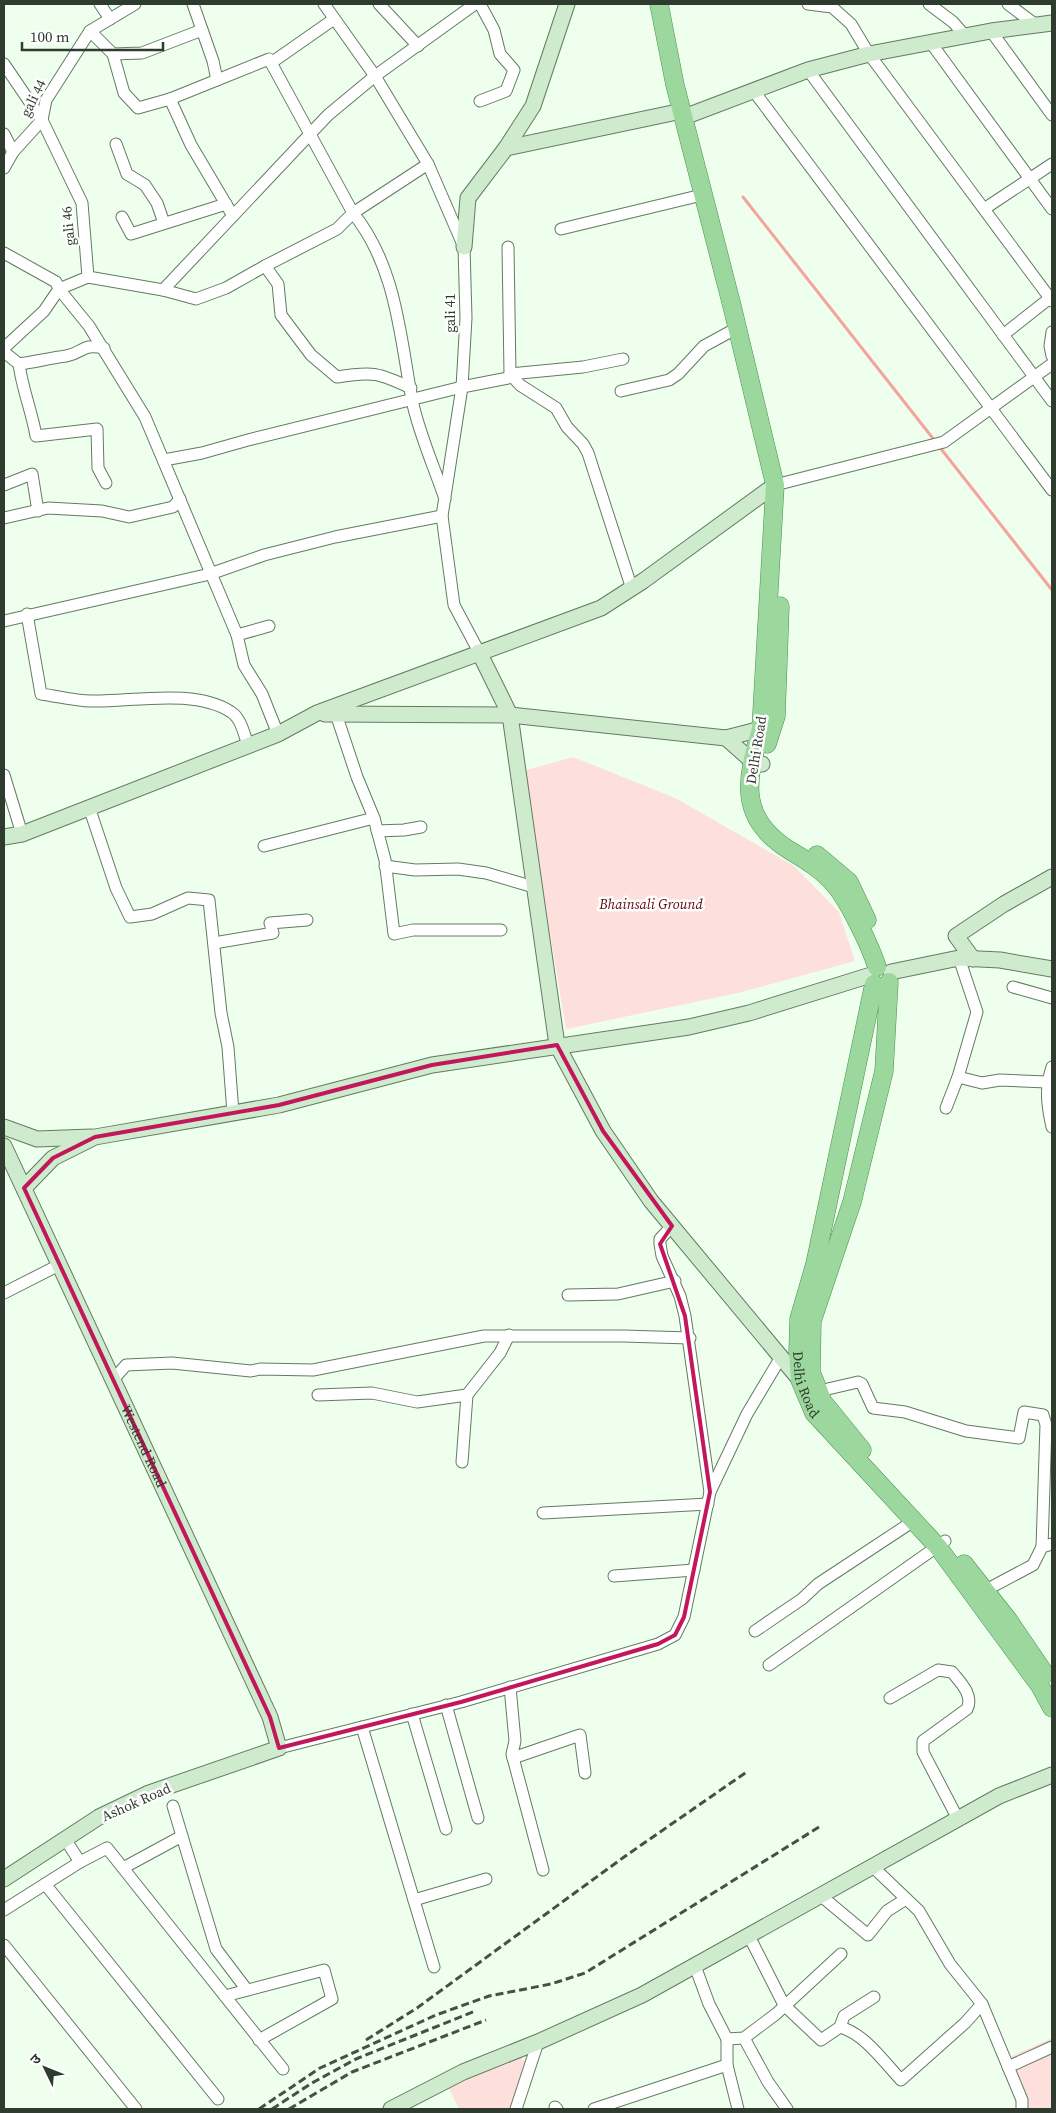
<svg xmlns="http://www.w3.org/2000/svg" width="1056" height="2113" font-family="'Source Serif 4','Noto Sans Devanagari',serif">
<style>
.green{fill:#fddfdc}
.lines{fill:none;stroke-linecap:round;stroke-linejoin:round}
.stream{stroke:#f5a39e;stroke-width:3}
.street-casing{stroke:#637b61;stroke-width:13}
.secondary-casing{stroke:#637b61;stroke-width:17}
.primary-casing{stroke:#4b904c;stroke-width:19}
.street{stroke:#fff;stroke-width:11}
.secondary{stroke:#ceebce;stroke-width:15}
.primary{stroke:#9cd79d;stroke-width:18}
.rail{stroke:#455144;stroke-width:3;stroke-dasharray:8 4;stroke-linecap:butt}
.marked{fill:none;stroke:#c2185b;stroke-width:4;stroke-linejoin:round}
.labels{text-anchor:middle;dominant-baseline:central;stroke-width:5;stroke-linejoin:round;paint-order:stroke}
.street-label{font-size:14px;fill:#303b2f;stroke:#fff}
.park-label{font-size:14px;font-style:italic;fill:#610510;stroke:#fff}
</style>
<rect width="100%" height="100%" fill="#eeffed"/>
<!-- green -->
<g class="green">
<path d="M573 757 675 798 794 866 839 912 855 961 738 993 566 1029 523 771Z"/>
<path d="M1052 2038V2109H1029L1012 2056Z"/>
<path d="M520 2057 526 2062 511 2109H459L448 2087Z"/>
</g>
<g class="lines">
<!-- stream -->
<g class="stream">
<path d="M743 197 935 441"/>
<path d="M938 445 1052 590"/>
</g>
<!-- street casing -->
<g class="street-casing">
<g id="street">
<path d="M100 4 110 19"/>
<path d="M324 4 375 76 428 164 464 247 466 318 462 387 442 516 454 605 479 652"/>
<path d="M379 4 418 46"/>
<path d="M480 4 494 30 500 54 514 70 506 91 480 101"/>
<path d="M808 4 832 7 851 24 869 54 1052 301"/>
<path d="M929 4 953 22 966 37"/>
<path d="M1008 4 1036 25"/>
<path d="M90 31 113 54 124 93 138 108 170 99 217 80 213 61 193 4"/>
<path d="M991 31 1052 115"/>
<path d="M931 43 1052 209"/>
<path d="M113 54 142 53 202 30"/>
<path d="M271 63 334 19"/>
<path d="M4 64 42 120 82 203 88 277 59 289 56 282 4 253"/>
<path d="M808 70 1052 401"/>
<path d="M217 80 269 59 353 213C396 266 400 335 412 400 419 434 434 466 445 499"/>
<path d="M753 90 1052 490"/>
<path d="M170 99 191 145 233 216"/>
<path d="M4 134 13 152"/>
<path d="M116 144 127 174 145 185 157 203 164 223"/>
<path d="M4 168 13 152 42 120 46 100 90 31 135 4"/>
<path d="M984 209 1052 164"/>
<path d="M122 217 131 234 226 204"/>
<path d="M561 229 702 195"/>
<path d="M508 247 510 374 520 385 556 408 567 427 583 444 588 453 632 589"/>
<path d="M265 266 278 284 281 315 311 355 337 377C373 371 379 373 411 388"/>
<path d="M88 277 163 290 328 115 375 76 475 4"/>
<path d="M163 290 196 299 226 288 265 266 337 229 353 213 428 164"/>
<path d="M1052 332 1050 346 1052 356"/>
<path d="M1003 335 1050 298"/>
<path d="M4 348 44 311 59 289 89 326 145 417 237 635 244 665 262 694 278 734"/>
<path d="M4 352 19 364C35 362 50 358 66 356 84 353 81 343 104 348"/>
<path d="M19 364C22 388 32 412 36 436L97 429 98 468 106 483"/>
<path d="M621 391 669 380 678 374 704 346 737 328"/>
<path d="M164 460 202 453 248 440 462 387 508 378 510 374 583 367 623 359"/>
<path d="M4 485 32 474 38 511"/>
<path d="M775 485 944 442 1052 364"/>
<path d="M4 518 48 508 102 511 129 517 173 507 180 499"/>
<path d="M27 614 41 694C57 696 74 701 91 701 132 702 194 688 231 712 241 718 244 734 248 745"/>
<path d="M4 621 210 574 264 555 335 537 442 516"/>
<path d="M237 635 269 626"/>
<path d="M336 714 357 777 374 818 385 860 394 934 413 930H501"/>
<path d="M4 775 22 834"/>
<path d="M89 807 116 888 130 917 152 914 188 898 209 900 221 1013 228 1047 233 1113"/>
<path d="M377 831 404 830 421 827"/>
<path d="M264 846 374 818"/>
<path d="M385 866 415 870 458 869 486 873 534 887"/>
<path d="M214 943 273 933 270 923 307 920"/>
<path d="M959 958 977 1012 958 1077 982 1083 1000 1080 1047 1082"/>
<path d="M1013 987 1052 998"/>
<path d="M1052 1067C1045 1088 1047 1105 1052 1127"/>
<path d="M946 1108 958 1077"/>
<path d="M672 1226 660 1239V1244L662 1256 680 1296 685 1316 710 1492"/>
<path d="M4 1293 59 1265"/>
<path d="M568 1295 618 1294 675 1281"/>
<path d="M113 1380 126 1365 172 1363 251 1371 260 1369 313 1370 484 1336H623L690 1338"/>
<path d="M819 1391 858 1382 862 1384 873 1408 905 1412 966 1431 1019 1438 1024 1412 1043 1415 1046 1425 1042 1547"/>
<path d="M318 1395 372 1393 417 1402 467 1395"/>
<path d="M462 1462 467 1395 500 1353 509 1335"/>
<path d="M543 1513 708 1504"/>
<path d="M614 1576 694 1570"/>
<path d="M986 1590 1033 1565 1042 1547 1052 1544"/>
<path d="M755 1631 802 1599 818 1584 915 1520"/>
<path d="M769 1665 945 1541"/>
<path d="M510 1687 515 1741 512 1754 543 1870"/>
<path d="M890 1698 938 1670 952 1672C960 1682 974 1695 967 1709L923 1741V1752L958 1819"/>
<path d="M446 1705 478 1818"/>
<path d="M412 1714 446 1829"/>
<path d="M362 1727 434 1967"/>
<path d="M279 1748 461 1702 658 1644 675 1635 684 1617 710 1492 747 1414 781 1357"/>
<path d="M513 1758 580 1735 585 1773"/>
<path d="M173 1806 216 1949 247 1990"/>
<path d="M65 1839 80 1862"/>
<path d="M872 1866 919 1911 950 1964 982 2004 1022 2100V2109"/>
<path d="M123 1868 182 1836"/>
<path d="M45 1884 218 2099"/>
<path d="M820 1895 868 1935 887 1911 906 1899"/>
<path d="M414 1900 486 1879"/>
<path d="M4 1910 80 1862 107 1848 283 2069"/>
<path d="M749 1936 784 2005 821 2040 840 2027 844 2016 874 1997"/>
<path d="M4 1945 136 2109"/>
<path d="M695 1966 709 2004 727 2039 744 2038 776 2014 841 1954"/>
<path d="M225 1996 324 1970 332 1999 259 2040"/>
<path d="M840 2027C865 2034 884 2062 901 2080L965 2023 982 2004"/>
<path d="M744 2038 768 2082 787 2109"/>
<path d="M727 2039V2065L738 2109"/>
<path d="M1008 2067 1052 2047"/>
<path d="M555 2107 557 2109"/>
<path d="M516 2109 538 2042"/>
<path d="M594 2109 727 2065"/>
</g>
</g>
<!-- secondary casing -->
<g class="secondary-casing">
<g id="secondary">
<path d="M692 114 808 70 869 54 991 31 1052 23"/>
<path d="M506 148 533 106 567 4"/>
<path d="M464 247 468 198 506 148 682 111"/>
<path d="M479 652 510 715 557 1045 603 1131 651 1201 800 1380 804 1377"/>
<path d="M325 714 510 715 726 738 761 729 770 731"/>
<path d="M726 738 752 761 762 764"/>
<path d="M4 837 22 834 278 734 317 713 601 608 643 581 775 485"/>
<path d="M973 959 956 936 1004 904 1052 877"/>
<path d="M891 972 959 958 1000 960 1052 969"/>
<path d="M4 1127 37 1139 91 1137"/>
<path id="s1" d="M4 1146 270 1717 279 1748 149 1793 99 1817 4 1879"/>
<path d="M24 1188 53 1158 95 1137 279 1105 432 1065 689 1027 749 1013 871 975"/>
<path d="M391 2109 463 2072 538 2042 642 1995 999 1796 1052 1775"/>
</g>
</g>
<!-- primary casing -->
<g class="primary-casing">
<g id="primary">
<path d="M659 4 675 85 732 306 775 485 761 729C746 780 738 818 789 850 806 860 822 870 835 885 849 902 870 945 877 967"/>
<path d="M767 744 776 716 780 606"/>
<path d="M817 855 849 882 867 920"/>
<path id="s2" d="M874 984 815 1264 799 1319 798 1352 800 1380 814 1413 938 1547 1040 1686 1052 1708"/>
<path d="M862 1450 823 1402 811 1372 812 1321 852 1202 884 1071 889 982"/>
<path d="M964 1564 1009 1621 1045 1674"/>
</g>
</g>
<!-- street -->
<use href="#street" class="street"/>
<!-- secondary -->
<use href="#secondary" class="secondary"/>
<!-- primary -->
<use href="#primary" class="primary"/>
<!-- rail -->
<g class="rail">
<path d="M366 2040 417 2008 624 1857 748 1771"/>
<path d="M259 2109 320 2068 436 2015 489 1996 551 1984 585 1973 819 1827"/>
<path d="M272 2109 312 2083 356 2059 475 2011"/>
<path d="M289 2109 352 2072 486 2020"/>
</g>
</g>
<!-- marked area -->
<path class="marked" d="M557 1045 603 1131 672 1226 660 1244 685 1316 710 1492 684 1617 675 1635 658 1644 461 1702 279 1748 270 1717 24 1188 53 1158 95 1137 279 1105 432 1065Z"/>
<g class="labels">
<!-- street labels -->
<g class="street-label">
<text transform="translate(33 98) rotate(-64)">gali 44</text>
<text transform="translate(68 226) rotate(-96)">gali 46</text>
<text transform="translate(450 313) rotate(-90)">gali 41</text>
<text transform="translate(756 750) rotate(-81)">Delhi Road</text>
<text stroke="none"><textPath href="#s2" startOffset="410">Delhi Road</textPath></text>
<text stroke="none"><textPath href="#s1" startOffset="331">Westend Road</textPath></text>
<text transform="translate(136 1802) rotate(-24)">Ashok Road</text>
</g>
<!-- park labels -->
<g class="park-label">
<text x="651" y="904">Bhainsali Ground</text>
</g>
</g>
<!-- border -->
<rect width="1056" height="2113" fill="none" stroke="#303b2f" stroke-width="10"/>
<!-- north arrow -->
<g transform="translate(45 2068) rotate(313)" stroke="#ffffff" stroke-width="4" paint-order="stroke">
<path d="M0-4L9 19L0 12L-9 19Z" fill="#303b2f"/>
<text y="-8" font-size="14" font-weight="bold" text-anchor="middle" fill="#303b2f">उ</text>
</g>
<!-- scale -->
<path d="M22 42v8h141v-8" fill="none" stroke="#303b2f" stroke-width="2.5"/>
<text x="30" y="42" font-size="15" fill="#303b2f" stroke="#ffffff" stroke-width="4" paint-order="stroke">100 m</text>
</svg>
